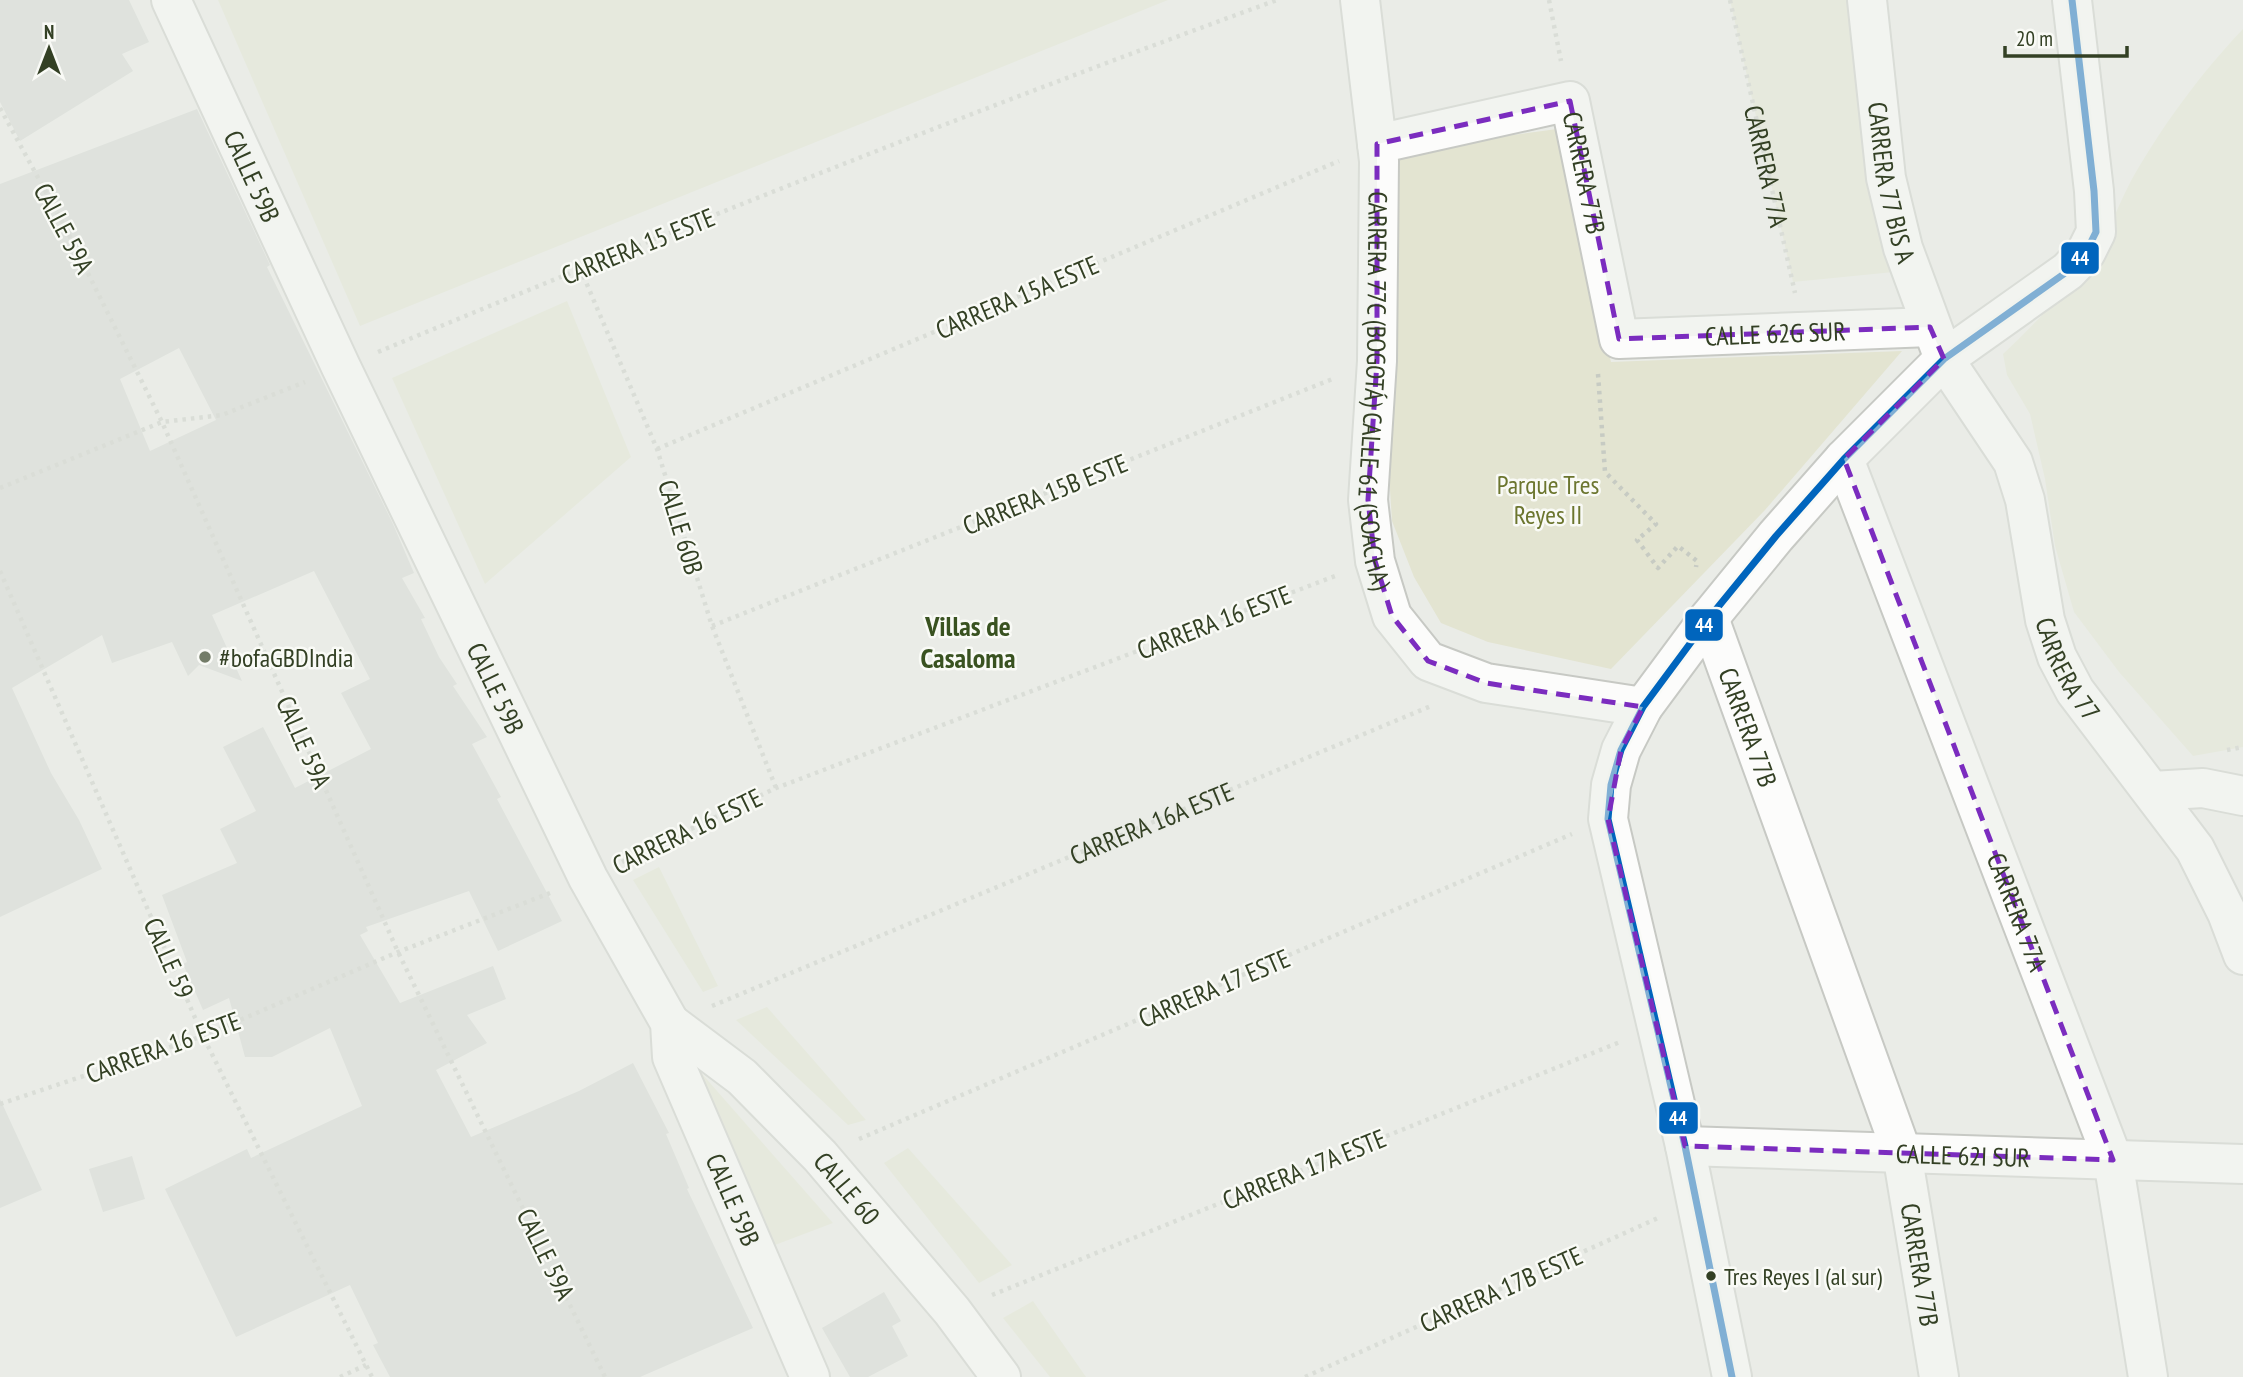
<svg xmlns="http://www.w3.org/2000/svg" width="2243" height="1377" font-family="'PT Sans Narrow',sans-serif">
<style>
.green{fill:#e3e4d1}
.building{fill:#d3d5d0;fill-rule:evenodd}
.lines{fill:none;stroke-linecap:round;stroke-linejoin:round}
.minor-casing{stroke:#c7c9c4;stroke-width:42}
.path{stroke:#c7cbc3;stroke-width:4.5;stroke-dasharray:3.5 5;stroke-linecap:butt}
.minor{stroke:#fcfcfb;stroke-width:38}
.bus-1-casing{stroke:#f9faf6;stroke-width:12}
.bus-1{stroke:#0065bd;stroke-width:7}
.marked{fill:none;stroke:#7b2cbf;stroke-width:5;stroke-dasharray:14 9;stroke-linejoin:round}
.poi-dot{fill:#737c68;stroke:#f9faf6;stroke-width:2.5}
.bus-dot{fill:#334024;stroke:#f9faf6;stroke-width:2.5}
.labels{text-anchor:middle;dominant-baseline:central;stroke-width:5;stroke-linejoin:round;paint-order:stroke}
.bus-label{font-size:24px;fill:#334024;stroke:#f9faf6;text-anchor:start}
.street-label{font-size:26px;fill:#334024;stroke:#f9faf6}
.park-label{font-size:26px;fill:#6c762f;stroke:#f9faf6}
.poi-label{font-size:26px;fill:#334024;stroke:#f9faf6;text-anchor:start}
.neighbourhood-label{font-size:28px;font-weight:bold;fill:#395220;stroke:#f9faf6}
.line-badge{stroke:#f9faf6;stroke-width:2.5}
.badge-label{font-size:19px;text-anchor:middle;font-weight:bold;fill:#fff}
</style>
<rect width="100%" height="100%" fill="#eaece7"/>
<!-- green -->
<g class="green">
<path d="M218 0H1168L360 326Z"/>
<path d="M1730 0H1851L1894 272 1793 282Z"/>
<path d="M2243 29V747L2193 756 2119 672 2074 612 2055 546 2045 479 2030 414 2007 375 2003 354C2039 320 2074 283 2101 241 2113 222 2121 199 2132 179 2162 126 2201 73 2243 29Z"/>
<path d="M1557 129 1611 362 1902 351 1765 510 1611 669 1488 642 1441 623 1414 577 1392 521 1389 474 1392 151Z"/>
<path d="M567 301 631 457 485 584 392 378Z"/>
<path d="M659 867 718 986 703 992 633 880Z"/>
<path d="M767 1007 866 1120 848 1125 736 1020Z"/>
<path d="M689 1059 833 1223 775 1245Z"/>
<path d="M908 1148 1012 1265 979 1283 884 1163Z"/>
<path d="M1033 1301 1086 1377H1050L1003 1318Z"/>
</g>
<!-- building -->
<g class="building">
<path d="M0 0H129L149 42 122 54 133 71 20 141 0 102Z"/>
<path d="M197 109 270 265 267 267 393 524 414 573 402 578 425 618 421 619 439 657 457 684 453 686 487 737 472 744 501 797 497 799 562 921 498 951 469 891 366 927 368 931 360 935 400 1003 493 966 506 999 467 1015 487 1043 436 1070 471 1137 579 1091 633 1063 669 1133 666 1134 689 1188 687 1189 753 1328 640 1377H390L373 1345 378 1343 350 1285 236 1337 165 1189 247 1149 251 1158 362 1106 330 1028 272 1057H245L229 998 203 1010 183 964 187 962 162 895 237 863 220 829 256 811 223 747 263 727 295 788 371 749 341 693 370 679 314 571 212 615 242 681 199 665 188 676 172 642 112 663 102 635 12 688 51 773 79 820 102 869 0 917V184ZM179 348 216 420 150 451 120 379Z"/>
<path d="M0 1099 42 1190 0 1208Z"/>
<path d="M132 1156 145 1199 103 1212 89 1169Z"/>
<path d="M884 1292 901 1321 892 1326 908 1356 868 1377H850L822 1328Z"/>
</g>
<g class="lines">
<!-- minor casing -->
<g class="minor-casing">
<g id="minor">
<path id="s3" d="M171 0 341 367 588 878 670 1023 672 1057 810 1377"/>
<path id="s4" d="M1360 0 1379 161 1377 361 1368 500 1375 561 1392 616 1428 661 1486 683 1643 707"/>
<path id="s5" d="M1867 0 1886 178 1903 248 1944 359 2013 462 2025 500 2045 620 2057 657 2075 691 2195 849 2227 913 2243 955"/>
<path id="s6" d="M1377 144 1570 101 1619 339 1930 327"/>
<path id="s7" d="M1844 459 2113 1160 2148 1377"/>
<path id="s8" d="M1709 618 1902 1153 1939 1377"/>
<path d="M2152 791 2203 788 2243 796"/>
<path id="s9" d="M670 1023 742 1077 820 1156 952 1311 1001 1377"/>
<path id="s10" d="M1685 1146 2243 1164"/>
<path d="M1732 1377 1685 1146 1608 819 1611 785 1621 750 1643 707 1709 618 1776 536 1844 459 1944 359 2068 271 2086 252 2096 232 2094 191 2072 0"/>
</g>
</g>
<!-- path -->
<g class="path">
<path d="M1549 0 1561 61"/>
<path id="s1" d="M1730 0 1795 293"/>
<path d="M0 108 66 229 162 422 398 952 605 1377"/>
<path d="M580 268 657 449 712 626 776 788"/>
<path d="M378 352C675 229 974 110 1277 0"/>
<path d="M1598 374 1605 472 1656 524 1637 540 1658 568 1678 546 1697 561 1696 567"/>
<path d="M657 449 1339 161"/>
<path d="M0 488 162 422 222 415 305 382"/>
<path d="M0 571 203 1036 372 1377"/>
<path d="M712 626 1335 378"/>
<path d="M2227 750 2243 747"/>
<path d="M622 862 776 788 1338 575"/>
<path id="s2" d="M712 1006 1431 706"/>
<path d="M0 1104 203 1036 398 952 550 893"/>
<path d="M859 1139 1572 834"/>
<path d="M992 1295 1620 1042"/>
<path d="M340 1377 366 1365"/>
<path d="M1305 1377 1658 1218"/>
</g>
<!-- minor -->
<use href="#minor" class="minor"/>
<!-- bus-1 casing -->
<g class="bus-1-casing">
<path id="bus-1" d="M1732 1377 1685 1146 1608 819 1611 785 1621 750 1643 707 1709 618 1776 536 1844 459 1944 359 2068 271 2086 252 2096 232 2094 191 2072 0"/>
</g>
<!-- bus-1 -->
<use href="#bus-1" class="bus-1"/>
</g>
<!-- marked area -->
<path d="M0 0H2243V1377H0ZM1570 101 1619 339 1930 327 1944 359 1844 459 2113 1160 1685 1146 1608 819 1621 750 1643 707 1486 683 1428 661 1392 616 1375 561 1368 500 1377 361V144Z" fill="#eaece7" fill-opacity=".55" fill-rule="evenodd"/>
<path class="marked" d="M1570 101 1619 339 1930 327 1944 359 1844 459 2113 1160 1685 1146 1608 819 1621 750 1643 707 1486 683 1428 661 1392 616 1375 561 1368 500 1377 361V144Z"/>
<!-- markers -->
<circle class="poi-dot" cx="205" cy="657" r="7"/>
<circle class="bus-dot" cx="1711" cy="1276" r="6"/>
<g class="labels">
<!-- bus labels -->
<g class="bus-label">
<text x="1724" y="1276">Tres Reyes I (al sur)</text>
</g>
<!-- street labels -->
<g class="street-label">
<text stroke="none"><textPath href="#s1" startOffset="170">CARRERA 77A</textPath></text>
<text stroke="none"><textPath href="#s6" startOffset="271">CARRERA 77B</textPath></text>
<text stroke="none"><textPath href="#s3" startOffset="194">CALLE 59B</textPath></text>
<text stroke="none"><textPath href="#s5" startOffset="184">CARRERA 77 BIS A</textPath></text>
<text transform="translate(64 228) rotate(62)">CALLE 59A</text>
<text transform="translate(638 246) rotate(-22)">CARRERA 15 ESTE</text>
<text transform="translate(1017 297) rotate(-23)">CARRERA 15A ESTE</text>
<text stroke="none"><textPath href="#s6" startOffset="597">CALLE 62G SUR</textPath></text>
<text stroke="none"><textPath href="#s4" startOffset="392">CARRERA 77C (BOGOTÁ) CALLE 61 (SOACHA)</textPath></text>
<text transform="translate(1045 494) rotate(-22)">CARRERA 15B ESTE</text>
<text transform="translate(681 527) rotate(73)">CALLE 60B</text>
<text transform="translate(1214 622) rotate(-21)">CARRERA 16 ESTE</text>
<text stroke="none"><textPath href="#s5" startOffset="709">CARRERA 77</textPath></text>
<text stroke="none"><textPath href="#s3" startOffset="761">CALLE 59B</textPath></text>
<text stroke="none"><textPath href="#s8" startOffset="116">CARRERA 77B</textPath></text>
<text transform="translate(304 742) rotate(66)">CALLE 59A</text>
<text stroke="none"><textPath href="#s2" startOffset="476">CARRERA 16A ESTE</textPath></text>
<text transform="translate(687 831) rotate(-26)">CARRERA 16 ESTE</text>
<text stroke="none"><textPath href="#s7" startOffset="485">CARRERA 77A</textPath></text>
<text transform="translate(169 958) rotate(66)">CALLE 59</text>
<text transform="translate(1214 988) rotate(-23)">CARRERA 17 ESTE</text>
<text transform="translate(163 1047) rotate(-20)">CARRERA 16 ESTE</text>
<text stroke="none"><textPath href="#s10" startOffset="278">CALLE 62I SUR</textPath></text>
<text transform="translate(1304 1169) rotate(-22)">CARRERA 17A ESTE</text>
<text stroke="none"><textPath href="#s9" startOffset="243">CALLE 60</textPath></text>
<text stroke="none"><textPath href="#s3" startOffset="1328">CALLE 59B</textPath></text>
<text transform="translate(546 1254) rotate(64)">CALLE 59A</text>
<text stroke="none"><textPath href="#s8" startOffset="682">CARRERA 77B</textPath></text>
<text transform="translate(1501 1289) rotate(-24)">CARRERA 17B ESTE</text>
</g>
<!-- park labels -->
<g class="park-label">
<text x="1548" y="484">Parque Tres<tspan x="1548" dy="30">Reyes II</tspan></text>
</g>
<!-- poi labels -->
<g class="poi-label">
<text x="219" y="657">#bofaGBDIndia</text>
</g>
<!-- neighbourhood labels -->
<g class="neighbourhood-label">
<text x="968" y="625">Villas de<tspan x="968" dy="32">Casaloma</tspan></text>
</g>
</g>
<g class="line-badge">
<rect x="2060" y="241" width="40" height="34" rx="7" fill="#0065bd"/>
<rect x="1684" y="608" width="40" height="34" rx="7" fill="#0065bd"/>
<rect x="1658" y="1101" width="41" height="34" rx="7" fill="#0065bd"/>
</g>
<g class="badge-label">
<text x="2080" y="265">44</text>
<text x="1704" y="632">44</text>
<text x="1678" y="1125">44</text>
</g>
<!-- north arrow -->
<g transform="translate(49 49)" stroke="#f9faf6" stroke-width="5" paint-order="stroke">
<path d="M0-5L12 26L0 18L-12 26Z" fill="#334024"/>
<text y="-10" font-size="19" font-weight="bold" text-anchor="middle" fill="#334024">N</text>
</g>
<!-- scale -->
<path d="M2005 46v10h122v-10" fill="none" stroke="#334024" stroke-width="3.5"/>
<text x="2016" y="46" font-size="21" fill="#334024" stroke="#f9faf6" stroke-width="5" paint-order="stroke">20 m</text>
</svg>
